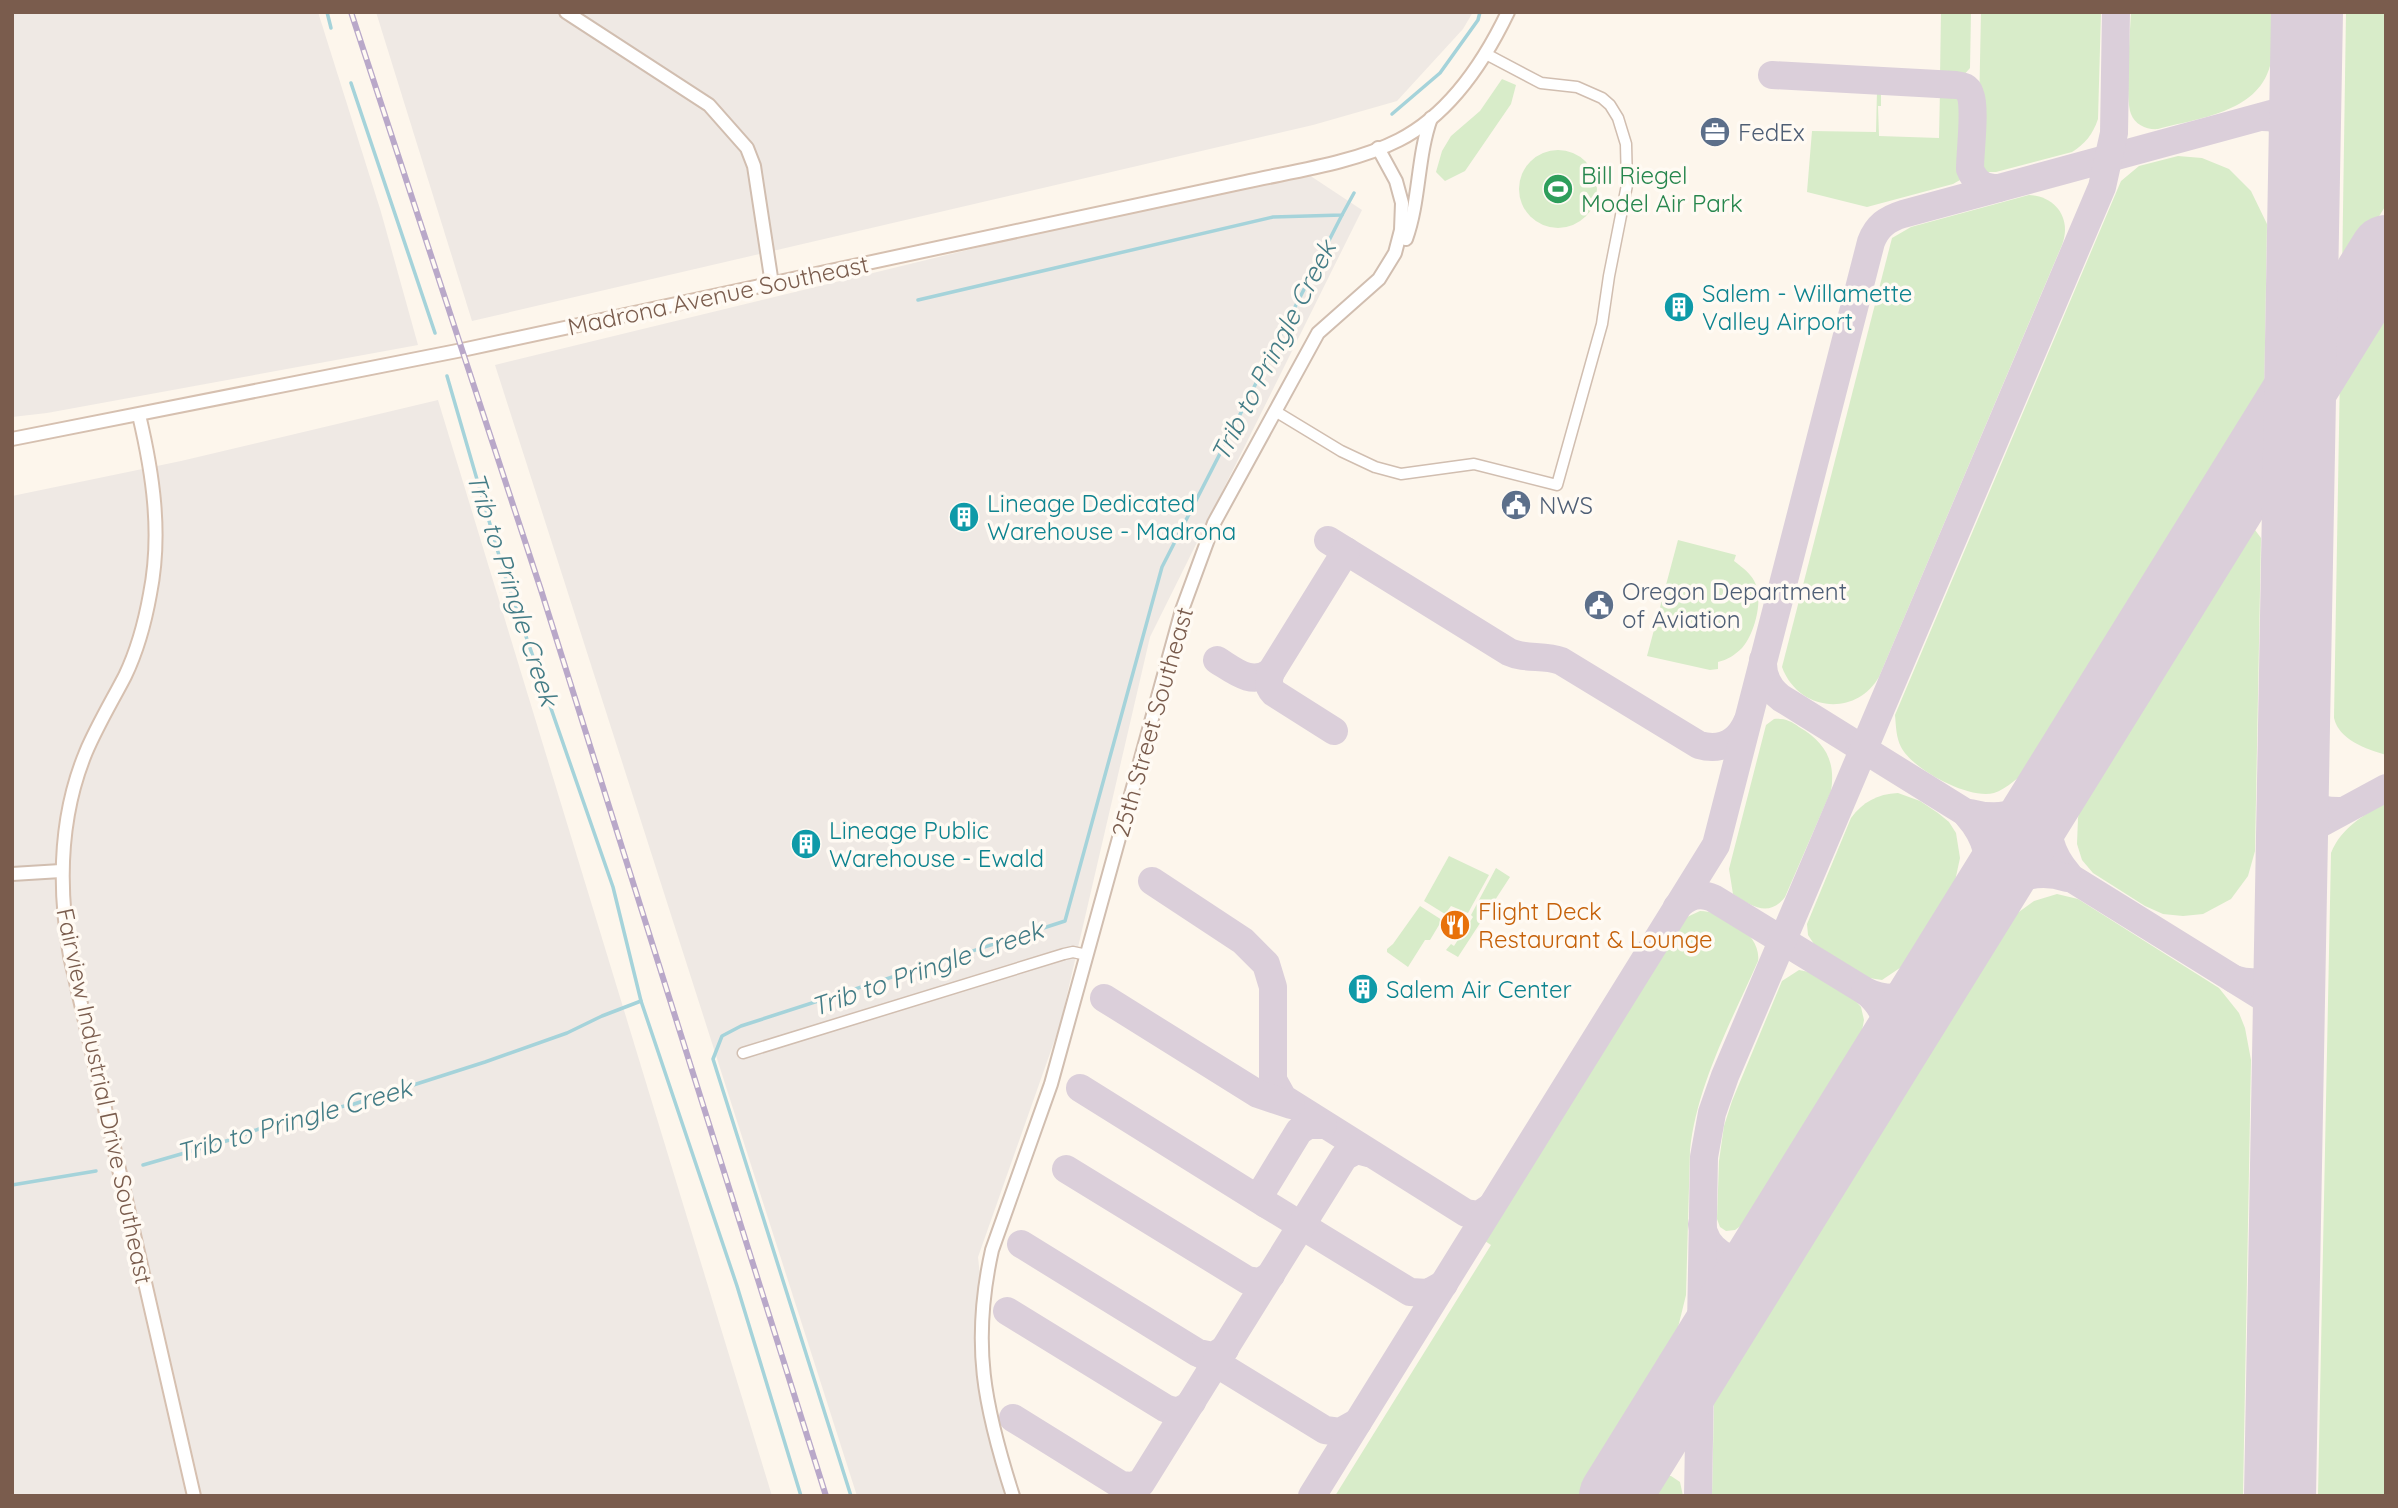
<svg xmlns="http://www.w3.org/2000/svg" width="2398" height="1508" font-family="Quicksand,sans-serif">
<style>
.industrial{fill:#efe9e4}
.green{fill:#d8ecc9}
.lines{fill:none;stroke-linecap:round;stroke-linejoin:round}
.stream{stroke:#a5d3da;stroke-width:3.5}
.taxiway{stroke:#dbcfda;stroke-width:28}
.runway{stroke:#dbcfda;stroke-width:72}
.minor-casing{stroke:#d1beb0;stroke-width:13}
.tertiary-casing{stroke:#d1beb0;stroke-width:16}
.secondary-casing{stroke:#d6c0b0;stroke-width:16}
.minor{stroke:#fff;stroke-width:10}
.tertiary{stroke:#fff;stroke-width:12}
.secondary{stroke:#fff;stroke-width:12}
.rail-casing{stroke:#b9a8c9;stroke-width:6}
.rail{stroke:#fffaf3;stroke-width:3.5;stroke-dasharray:10;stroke-linecap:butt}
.labels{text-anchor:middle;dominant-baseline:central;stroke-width:7;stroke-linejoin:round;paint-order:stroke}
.service-label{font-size:24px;fill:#4e5e75;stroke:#fffaf3;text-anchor:start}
.leisure-label{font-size:24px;fill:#27864d;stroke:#fffaf3;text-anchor:start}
.culture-label{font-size:24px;fill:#0d838f;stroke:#fffaf3;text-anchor:start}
.street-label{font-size:24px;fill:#7a5c4d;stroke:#fffaf3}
.food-label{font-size:24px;fill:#c56008;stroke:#fffaf3;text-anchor:start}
.water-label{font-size:26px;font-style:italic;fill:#437c86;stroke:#fffaf3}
</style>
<rect width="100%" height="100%" fill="#fdf6ec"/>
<!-- industrial -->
<g class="industrial">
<path d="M12 12H318L381 212 418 345 47 413 12 417Z"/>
<path d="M376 12H1473L1463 29 1397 101 1313 125 472 321Z"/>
<path d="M1300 169 1362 210 1150 637 1060 1025 978 1257 1004 1496H857L495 365Z"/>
<path d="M438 400 772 1496H12V496L181 461Z"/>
</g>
<!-- green -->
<g class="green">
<path d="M1941 12H1971L1970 68 1962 77 1940 76Z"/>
<path d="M1981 12H2101L2098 119C2093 134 2085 144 2072 152L1996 172H1986L1980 169 1978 160Z"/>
<path d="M2131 12H2272C2271 29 2274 50 2270 66 2257 113 2198 118 2158 129 2147 130 2135 125 2131 114 2125 99 2130 32 2131 12Z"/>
<path d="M2346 12H2386V205L2342 277Z"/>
<path d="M1502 79 1516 85 1511 104 1465 171 1445 181 1436 172 1442 151 1451 136 1480 111Z"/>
<path d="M1877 91H1881V106H1878L1879 136 1939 138 1940 91C1950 92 1960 90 1963 101V165L1960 180 1953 184 1867 207 1807 192 1812 131 1876 132Z"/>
<circle cx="1558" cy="189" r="39"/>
<path d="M2178 156 2202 158 2229 169 2251 191 2267 224 2264 402 2043 758C2030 767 2009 788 1994 793 1969 800 1912 769 1901 747 1896 737 1896 726 1895 715L2121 181 2139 166Z"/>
<path d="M2029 195C2056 196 2072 219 2062 245L1879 677C1855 718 1798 711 1782 667L1892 238 1911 227Z"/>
<path d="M2386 298V755C2366 749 2339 740 2334 718L2340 371Z"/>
<path d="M2247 529 2255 530 2261 538 2255 851 2248 876 2231 899 2203 914 2183 916 2163 914 2145 906 2093 873 2082 860 2077 844 2078 818 2085 783 2241 532Z"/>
<path d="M1678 540 1736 555 1734 561C1743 568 1752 574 1756 585 1763 602 1754 635 1742 648 1735 655 1727 660 1718 662V669L1710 670 1647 656Z"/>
<path d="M1774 719C1784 718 1791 721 1799 727 1825 742 1836 761 1831 791L1785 897C1769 918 1751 906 1733 894L1729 869 1766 725Z"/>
<path d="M1898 793 1920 801 1938 813 1949 822 1956 833 1960 858 1949 909 1922 953 1882 980 1869 978 1814 944 1808 935 1807 924 1851 818C1863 802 1877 794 1898 793Z"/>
<path d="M2386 802V1496H2318L2331 853C2341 828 2364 815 2386 802Z"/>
<path d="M1449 856 1489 875 1468 913 1451 906 1445 914 1424 901Z"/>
<path d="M1496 868 1510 877 1458 957 1446 950 1451 944 1454 946 1473 917 1471 915Z"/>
<path d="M2057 894 2078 899 2219 988 2239 1013 2245 1028 2251 1060 2243 1496H1712L1714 1403 1723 1369 1994 930 2034 901Z"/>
<path d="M1420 906 1442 920 1430 940H1425L1408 967 1387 952V949L1393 944Z"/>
<path d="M1700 911C1723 911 1762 934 1758 961 1732 1020 1697 1084 1690 1150L1686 1295 1670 1360 1586 1496H1335L1491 1245 1485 1241 1681 926 1687 917Z"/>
<path d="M1799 970 1814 973 1853 998 1861 1007 1864 1020 1857 1058 1763 1210 1735 1230 1726 1231 1720 1227 1717 1219 1719 1161 1724 1126 1732 1101 1782 981Z"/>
<path d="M1662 1476H1671L1680 1482 1683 1496H1644L1653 1482Z"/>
</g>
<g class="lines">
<!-- stream -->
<g class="stream">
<path d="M327 12 331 28"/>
<path d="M351 83 435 333"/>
<path d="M1392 114 1440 73 1478 20 1480 12"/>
<path d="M918 300 1273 217 1342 215 1354 193"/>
<path d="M447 376 505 576 613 887 641 1001 737 1286 801 1496"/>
<path d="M143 1165 233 1139 284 1119 354 1104 485 1062 567 1033 602 1016 641 1001"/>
<path d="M12 1185 96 1171"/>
<path d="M851 1496 713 1059 722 1036 741 1026 1065 921 1162 567 1342 215"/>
</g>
<!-- taxiway -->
<g class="taxiway">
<path d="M1772 75 1956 85C1963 86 1968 87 1970 94 1976 108 1970 151 1970 169 1975 182 1983 188 1998 188"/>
<path d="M2262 117C2288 117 2297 131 2305 153"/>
<path d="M1328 540 1509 652C1526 660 1544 654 1561 661L1699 745C1720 751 1738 743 1747 722"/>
<path d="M1217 660C1235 671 1251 686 1271 672"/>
<path d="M1763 660C1762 676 1768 688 1781 698L2271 1002C2284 1016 2286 1028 2289 1047"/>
<path d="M1334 731 1274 693C1268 687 1268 680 1271 672L1346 551"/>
<path d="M2294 768C2299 799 2309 812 2342 811"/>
<path d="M2057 782C2056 790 2052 797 2050 804 2043 829 2051 855 2068 874"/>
<path d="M1970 813C1995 820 2020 816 2041 799 2047 793 2051 787 2057 782"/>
<path d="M1968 816C1986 836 1994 863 1986 890 1983 899 1976 906 1974 916"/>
<path d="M2292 862 2299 843 2314 827 2386 788"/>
<path d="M1152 881 1243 941 1266 964 1273 987V1080L1283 1098 1466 1213 1479 1215 1491 1207"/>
<path d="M1677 907C1688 896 1699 892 1713 898L1865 991C1883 1000 1906 1001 1923 988 1929 984 1933 978 1939 973"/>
<path d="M1981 909C2000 880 2034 867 2067 878"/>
<path d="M2234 979C2266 989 2281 976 2291 945"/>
<path d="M1865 991C1882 1004 1893 1025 1888 1048 1886 1055 1881 1062 1879 1069"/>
<path d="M1104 998 1258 1094 1291 1105"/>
<path d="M1080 1088 1266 1204"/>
<path d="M1323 1125H1308L1299 1131 1263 1190V1199L1266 1204 1410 1292 1428 1293 1444 1284"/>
<path d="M1066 1169 1247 1280 1260 1282 1271 1275"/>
<path d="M1702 1224C1705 1249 1731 1268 1755 1255 1764 1251 1768 1242 1776 1236"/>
<path d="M1021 1244 1198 1353 1213 1356 1225 1349"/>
<path d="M1007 1311 1165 1408C1176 1413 1184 1411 1192 1402"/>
<path d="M1201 1354 1325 1430 1340 1432 1358 1422"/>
<path d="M1013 1418 1121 1485 1131 1486 1141 1483 1344 1157 1357 1150 1368 1153"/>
<path d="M1312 1496 1716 845 1871 242C1877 226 1887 219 1903 214L2282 111 2299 97 2306 70"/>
<path d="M1698 1496 1704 1157 1712 1113 1725 1076 2102 187 2114 133 2116 12"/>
</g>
<!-- runway -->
<g class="runway">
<path d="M1615 1496 2386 251"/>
<path d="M2280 1496 2307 12"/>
</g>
<!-- minor casing -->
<g class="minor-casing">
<g id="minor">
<path d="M1275 411 1341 451 1375 467 1401 474 1474 464 1557 485 1602 324 1609 276 1627 185 1626 144 1618 118 1610 105 1602 98 1577 87 1541 83 1486 54"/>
<path d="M743 1053 1064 954 1073 952 1087 955"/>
</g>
</g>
<!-- tertiary casing -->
<g class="tertiary-casing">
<g id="tertiary">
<path d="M566 12 709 105 747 148 754 166 772 284"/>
<path d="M1406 239C1420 200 1417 157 1431 118"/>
<path d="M12 874 61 871"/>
<path d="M1013 1496C984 1406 971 1344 992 1250L1051 1084 1182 610 1214 523 1318 333 1379 279 1395 253 1401 230 1402 203 1396 181 1378 148"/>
</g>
</g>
<!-- secondary casing -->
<g class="secondary-casing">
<g id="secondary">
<path d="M139 415C153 474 162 534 150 594 145 622 137 651 125 676 112 701 97 726 86 752 59 817 58 887 70 956L194 1496"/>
<path d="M12 439 462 350 1245 182C1294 171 1354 163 1399 140 1450 114 1484 62 1508 12"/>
</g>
</g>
<!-- minor -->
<use href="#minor" class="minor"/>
<!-- tertiary -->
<use href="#tertiary" class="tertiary"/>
<!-- secondary -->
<use href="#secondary" class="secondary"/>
<!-- rail casing -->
<g class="rail-casing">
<path id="rail" d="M351 12 541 590 826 1496"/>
</g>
<!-- rail -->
<use href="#rail" class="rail"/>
</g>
<!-- icons -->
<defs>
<g id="office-disc" transform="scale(1.575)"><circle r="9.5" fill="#5c6f8a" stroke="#fffaf3"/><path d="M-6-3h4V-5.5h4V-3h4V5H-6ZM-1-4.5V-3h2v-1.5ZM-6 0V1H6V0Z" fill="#fff"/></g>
<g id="stadium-disc" transform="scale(1.575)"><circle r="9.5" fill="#2e9e5b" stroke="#fffaf3"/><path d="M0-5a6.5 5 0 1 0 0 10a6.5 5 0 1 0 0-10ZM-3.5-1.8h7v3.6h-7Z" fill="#fff"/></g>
<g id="building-disc" transform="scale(1.575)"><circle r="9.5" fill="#0f9aa8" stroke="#fffaf3"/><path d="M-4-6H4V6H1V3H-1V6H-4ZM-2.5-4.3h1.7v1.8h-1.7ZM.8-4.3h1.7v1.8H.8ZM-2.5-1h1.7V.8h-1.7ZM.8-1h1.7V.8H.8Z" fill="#fff"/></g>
<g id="civic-disc" transform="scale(1.575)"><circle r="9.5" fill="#5c6f8a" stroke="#fffaf3"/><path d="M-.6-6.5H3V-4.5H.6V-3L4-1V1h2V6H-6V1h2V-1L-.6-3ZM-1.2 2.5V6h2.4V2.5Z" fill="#fff"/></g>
<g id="restaurant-disc" transform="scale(1.575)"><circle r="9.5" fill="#e8710a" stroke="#fffaf3"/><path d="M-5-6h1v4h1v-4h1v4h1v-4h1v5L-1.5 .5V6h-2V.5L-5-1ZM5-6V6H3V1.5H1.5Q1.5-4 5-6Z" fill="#fff"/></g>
</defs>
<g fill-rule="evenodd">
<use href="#office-disc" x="1715" y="132"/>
<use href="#stadium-disc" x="1558" y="189"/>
<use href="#building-disc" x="1679" y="307"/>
<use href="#civic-disc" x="1516" y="505"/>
<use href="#building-disc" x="964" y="517"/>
<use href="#civic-disc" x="1599" y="605"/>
<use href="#building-disc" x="806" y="844"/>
<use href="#restaurant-disc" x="1455" y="925"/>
<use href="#building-disc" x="1363" y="989"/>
</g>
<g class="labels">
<!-- service labels -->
<g class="service-label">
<text x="1738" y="132">FedEx</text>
<text x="1539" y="505">NWS</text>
<text x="1622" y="591">Oregon Department<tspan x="1622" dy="28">of Aviation</tspan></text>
</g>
<!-- leisure labels -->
<g class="leisure-label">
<text x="1581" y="175">Bill Riegel<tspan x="1581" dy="28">Model Air Park</tspan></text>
</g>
<!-- culture labels -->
<g class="culture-label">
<text x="1702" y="293">Salem - Willamette<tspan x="1702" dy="28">Valley Airport</tspan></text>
<text x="987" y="503">Lineage Dedicated<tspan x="987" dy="28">Warehouse - Madrona</tspan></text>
<text x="829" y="830">Lineage Public<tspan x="829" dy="28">Warehouse - Ewald</tspan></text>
<text x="1386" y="989">Salem Air Center</text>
</g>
<!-- street labels -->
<g class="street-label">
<text transform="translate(718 295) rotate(-12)">Madrona Avenue Southeast</text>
<text transform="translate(1152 722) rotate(-74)">25th Street Southeast</text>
<text transform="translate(105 1096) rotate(78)">Fairview Industrial Drive Southeast</text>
</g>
<!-- food labels -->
<g class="food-label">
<text x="1478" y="911">Flight Deck<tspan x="1478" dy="28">Restaurant &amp; Lounge</tspan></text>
</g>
<!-- water labels -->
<g class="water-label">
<text transform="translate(1273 351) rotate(-63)">Trib to Pringle Creek</text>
<text transform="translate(513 589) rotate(72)">Trib to Pringle Creek</text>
<text transform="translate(927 968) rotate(-19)">Trib to Pringle Creek</text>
<text transform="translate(294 1120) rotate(-16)">Trib to Pringle Creek</text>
</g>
</g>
<!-- border -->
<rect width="2398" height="1508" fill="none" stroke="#7a5c4d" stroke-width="28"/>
</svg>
